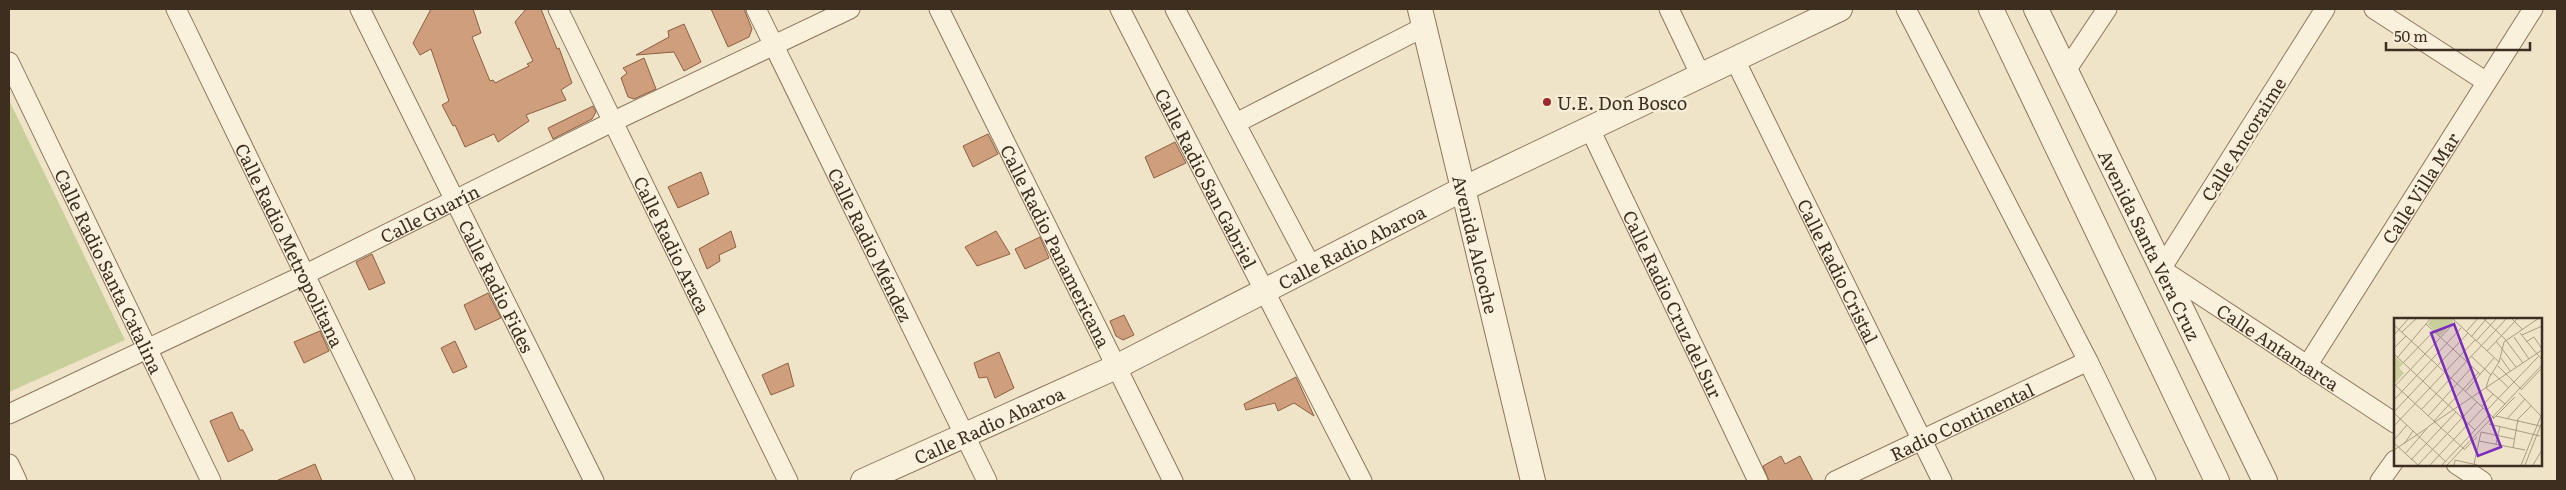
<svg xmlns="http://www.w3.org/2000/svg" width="2566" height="490" font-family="Literata,serif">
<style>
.green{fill:#c9cf9b}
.building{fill:#cf9f7d;stroke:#8d5f41}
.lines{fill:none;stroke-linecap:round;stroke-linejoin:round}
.minor-casing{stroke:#8d765c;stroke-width:21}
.tertiary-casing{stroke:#8d765c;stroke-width:26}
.minor{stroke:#faf1dc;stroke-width:19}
.tertiary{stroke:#faf1dc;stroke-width:24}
.poi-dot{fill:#9e2a2b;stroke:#f7eed8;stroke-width:2}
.labels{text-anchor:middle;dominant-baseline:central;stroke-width:5;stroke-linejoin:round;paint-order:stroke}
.poi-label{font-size:18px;fill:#3d2e20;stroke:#f7eed8;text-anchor:start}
.street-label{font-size:18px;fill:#3d2e20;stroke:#f7eed8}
.inset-road{fill:none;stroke:#a89b85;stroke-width:1}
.view{fill:#7b2cbf;fill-opacity:0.15;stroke:#7b2cbf;stroke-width:2.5}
.inset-edge{fill:none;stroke:#3d2e20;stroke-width:2.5}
</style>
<rect width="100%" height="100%" fill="#f0e4c8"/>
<!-- green -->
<path class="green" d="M9 100 125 340 9 392Z"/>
<!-- building -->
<g class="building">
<path d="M431 9H473L481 33 472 37 490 81 493 80 495 83 529 66 527 64 533 61 515 22 526 9H541L557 49 559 48 572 83 561 90 566 100 526 115 529 121 498 142 494 134 465 147 455 125 453 126 442 105 449 101 431 49 420 55 413 43Z"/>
<path d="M711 9H744L752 29 749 37 728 47Z"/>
<path d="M684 24 701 62 684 71 674 52 636 55 669 37 668 31Z"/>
<path d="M644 58 656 89 634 99 628 97 621 78 627 73 623 68Z"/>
<path d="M593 106 596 112 592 119 553 139 548 128Z"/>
<path d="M988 134 998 154 973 167 963 146Z"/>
<path d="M1175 142 1186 163 1154 178 1145 157Z"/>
<path d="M701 172 709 194 678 208 668 187Z"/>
<path d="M731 231 736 247 719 255 720 261 707 269 699 249Z"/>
<path d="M996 231 1010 254 977 266 965 247Z"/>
<path d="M1040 237 1049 258 1025 269 1015 249Z"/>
<path d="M372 254 385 283 369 290 356 262Z"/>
<path d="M488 293 501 318 475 330 464 305Z"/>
<path d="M1124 315 1134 335 1123 340 1116 336 1110 321Z"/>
<path d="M320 331 329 351 304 363 294 342Z"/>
<path d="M455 341 467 367 453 373 441 348Z"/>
<path d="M999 352 1014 388 995 398 987 377 979 378 974 363Z"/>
<path d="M788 363 794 386 771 395 762 375Z"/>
<path d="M1296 377 1314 416 1294 403 1278 411 1275 403 1246 410 1244 404Z"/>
<path d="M232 412 240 430H243L253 450 228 462 210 421Z"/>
<path d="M1781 456 1785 464 1800 456 1813 481H1769L1763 466Z"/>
<path d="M315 464 322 481H276Z"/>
</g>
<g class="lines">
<!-- minor casing -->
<g class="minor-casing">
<g id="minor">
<path id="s1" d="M176 9 405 481"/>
<path id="s2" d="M360 9 594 481"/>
<path id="s3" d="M558 9 788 481"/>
<path id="s4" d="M756 9 987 481"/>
<path id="s5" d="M939 9 1173 481"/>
<path id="s6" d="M1120 9 1362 481"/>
<path d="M1175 9 1312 268"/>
<path d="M1669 9 1700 74"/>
<path d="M1906 9 2088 361 2146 481"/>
<path id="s7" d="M2325 9 2161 269 2395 423"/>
<path d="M2374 9 2485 81"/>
<path id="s8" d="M1735 60 1942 481"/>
<path id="s9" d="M9 62 211 481"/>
<path d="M2065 72 2107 9"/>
<path d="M1236 123 1424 27"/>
<path id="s10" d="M1589 127 1758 481"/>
<path id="s11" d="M2307 366 2533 9"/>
<path id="s12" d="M9 414 304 275 612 122 850 9"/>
<path d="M9 464 17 481"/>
<path d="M2456 464 2482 481"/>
<path id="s13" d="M1835 481 2088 361"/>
<path d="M2380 481 2395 460"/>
</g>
</g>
<!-- tertiary casing -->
<g class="tertiary-casing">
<g id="tertiary">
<path id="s14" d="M1420 9 1533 481"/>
<path d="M1991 9 2217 481"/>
<path id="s15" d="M2036 9 2265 481"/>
<path id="s16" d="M863 481 1116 367 1463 189 1840 9"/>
</g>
</g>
<!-- minor -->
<use href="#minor" class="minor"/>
<!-- tertiary -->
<use href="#tertiary" class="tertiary"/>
</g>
<!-- markers -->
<circle class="poi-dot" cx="1547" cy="102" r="5"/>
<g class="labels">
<!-- poi labels -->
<g class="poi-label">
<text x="1557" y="102">U.E. Don Bosco</text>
</g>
<!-- street labels -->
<g class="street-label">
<text transform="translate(2243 139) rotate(-58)">Calle Ancoraime</text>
<text stroke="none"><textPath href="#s6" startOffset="190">Calle Radio San Gabriel</textPath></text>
<text stroke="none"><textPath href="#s11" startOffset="211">Calle Villa Mar</textPath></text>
<text stroke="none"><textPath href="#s12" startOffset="466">Calle Guarín</textPath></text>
<text stroke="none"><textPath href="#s1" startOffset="262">Calle Radio Metropolitana</textPath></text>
<text stroke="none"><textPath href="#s3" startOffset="262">Calle Radio Araca</textPath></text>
<text stroke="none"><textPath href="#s4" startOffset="262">Calle Radio Méndez</textPath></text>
<text stroke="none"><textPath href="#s5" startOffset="264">Calle Radio Panamericana</textPath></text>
<text stroke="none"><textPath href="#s14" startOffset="242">Avenida Alcoche</textPath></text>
<text stroke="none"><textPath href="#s15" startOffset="262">Avenida Santa Vera Cruz</textPath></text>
<text stroke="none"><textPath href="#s16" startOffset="542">Calle Radio Abaroa</textPath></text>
<text stroke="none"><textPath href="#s9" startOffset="232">Calle Radio Santa Catalina</textPath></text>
<text stroke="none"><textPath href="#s8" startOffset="235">Calle Radio Cristal</textPath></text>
<text stroke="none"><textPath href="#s2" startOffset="309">Calle Radio Fides</textPath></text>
<text stroke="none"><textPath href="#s10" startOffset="196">Calle Radio Cruz del Sur</textPath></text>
<text stroke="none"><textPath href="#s7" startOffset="448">Calle Antamarca</textPath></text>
<text stroke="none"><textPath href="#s13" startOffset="140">Radio Continental</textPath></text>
<text stroke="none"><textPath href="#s16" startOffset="138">Calle Radio Abaroa</textPath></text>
</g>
</g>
<!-- overview -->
<g transform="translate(2394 318)">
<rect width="148" height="148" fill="#f0e4c8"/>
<path d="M38 0H57L60 3 46 18 34 6ZM0 38 9 46 5 50 10 55 1 65Z" fill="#c9cf9b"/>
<path class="inset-road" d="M58 0 105 44M89 0 111 21 129 45M117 0 129 12M32 6 86 56M0 7 100 100M8 14 23 0M72 14 84 0M126 15 148 42M0 17 15 0M128 17 148 8M77 19 93 0M120 19 135 41M82 23 103 0M102 23 122 49M132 24 140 19 148 31M87 28 113 0M0 30 12 18M93 33 124 0M0 36 81 112M77 38 97 57M3 40 37 0M107 40 116 53M9 45 40 13M104 48 127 71M99 55 115 70M0 66 70 131M0 69 61 4M127 72 148 50M71 74 100 40M125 75 147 98 127 147M0 82 67 10M111 86 92 70 95 60 105 44 110 24 145 0M88 88 99 76M27 92 87 28M92 93 144 39M0 94 74 15M0 95 52 144M34 98 78 49M102 98 146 108M99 101 121 79M113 101 131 81M40 103 84 55M95 106 146 118M0 108 81 22M0 122 13 107M85 123 131 132M0 125 24 147M10 126 19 113M102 126 106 108M119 130 124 101 137 88M0 132 33 110M70 132 83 119M11 136 35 108 148 32M17 142 62 94M80 146 87 114 120 121M24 147 83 84M36 147 89 90M48 147 96 96M53 147 148 47M60 147 61 142 83 147M131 147 148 104M139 147 148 132"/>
<path class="view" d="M60 6 107 129 84 138 37 15Z"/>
<rect width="148" height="148" class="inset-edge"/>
</g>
<!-- border -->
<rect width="2566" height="490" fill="none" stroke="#3d2e20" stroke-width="20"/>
<!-- scale -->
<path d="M2386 42v8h144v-8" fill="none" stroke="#3d2e20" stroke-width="2.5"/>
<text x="2394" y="42" font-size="15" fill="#3d2e20" stroke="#f7eed8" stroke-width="4" paint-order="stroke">50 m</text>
</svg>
